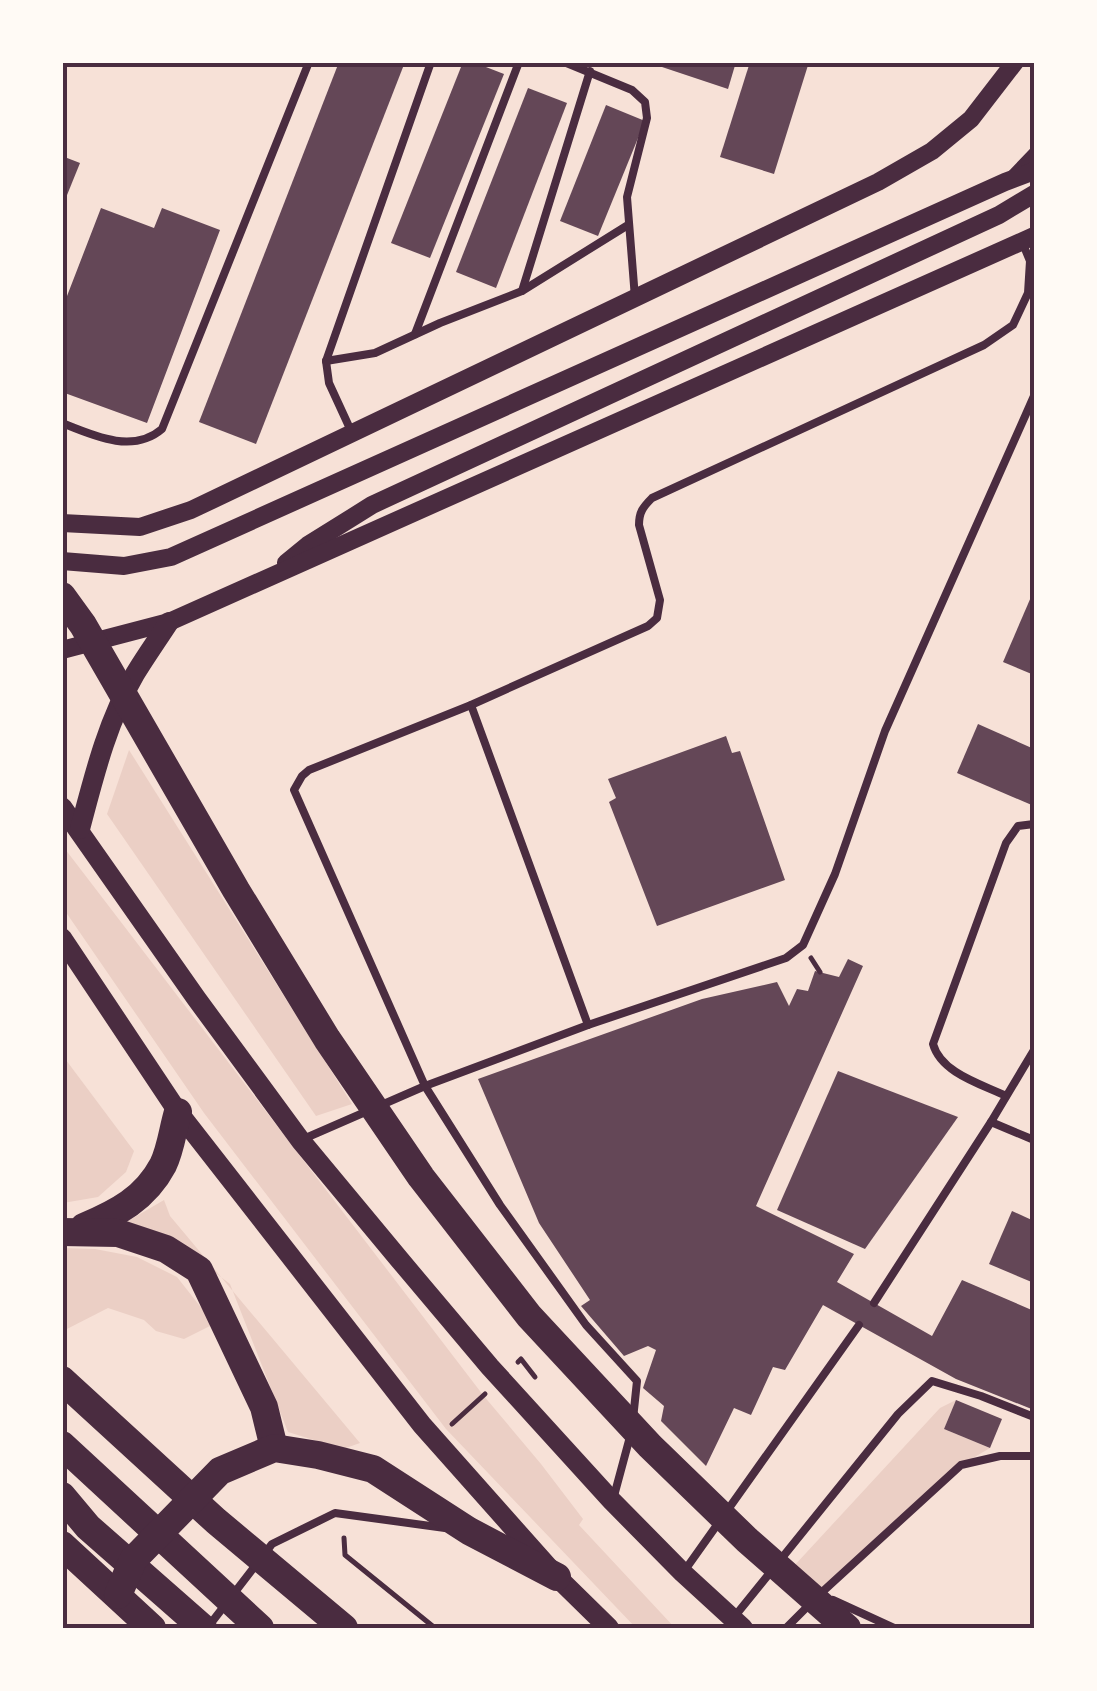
<svg xmlns="http://www.w3.org/2000/svg" width="1097" height="1691" font-family="'Golos Text',sans-serif">
<style>
.green{fill:#ebcfc5}
.building{fill:#644757}
.lines{fill:none;stroke-linecap:round;stroke-linejoin:round}
.path{stroke:#4a2c40;stroke-width:5}
.service{stroke:#4a2c40;stroke-width:8}
.minor{stroke:#4a2c40;stroke-width:10}
.tertiary{stroke:#4a2c40;stroke-width:18}
.secondary{stroke:#4a2c40;stroke-width:20}
.motorway{stroke:#4a2c40;stroke-width:28}
.neatline{fill:none;stroke:#4a2c40;stroke-width:4}
</style>
<rect width="100%" height="100%" fill="#f7e1d7"/>
<!-- green -->
<g class="green">
<path d="M129 750 352 1104 316 1116 107 814Z"/>
<path d="M62 845 483 1395 541 1464 583 1519 579 1525 675 1628H636L446 1429 204 1113 63 908Z"/>
<path d="M63 1056 134 1151 126 1172 98 1197 63 1203Z"/>
<path d="M164 1200 170 1216 360 1443 343 1449 288 1432 230 1284 196 1258 131 1226 128 1221Z"/>
<path d="M62 1248 95 1249 137 1257 177 1277 214 1324 184 1339 156 1331 144 1320 108 1308 63 1331Z"/>
<path d="M956 1400 944 1429 990 1448 961 1465 820 1594 794 1566 940 1408Z"/>
</g>
<!-- building -->
<g class="building">
<path d="M339 62H405L256 444 199 422Z"/>
<path d="M463 62H473L504 74 430 258 391 243Z"/>
<path d="M647 62H736L728 89Z"/>
<path d="M750 62H809L774 174 720 157Z"/>
<path d="M528 88 567 103 496 288 456 272Z"/>
<path d="M606 105 645 121 598 236 560 221Z"/>
<path d="M62 156 80 163 63 205H62Z"/>
<path d="M101 208 154 228 162 208 220 230 147 423 62 392V309Z"/>
<path d="M1034 590V675L1003 662Z"/>
<path d="M978 724 1034 749V806L957 773Z"/>
<path d="M726 736 732 753 740 751 785 880 657 926 609 802 616 798 608 779Z"/>
<path d="M848 959 863 966 756 1206 854 1254 837 1282 932 1336 962 1280 1034 1311V1410L956 1379 823 1305 785 1370 773 1367 751 1415 734 1408 706 1466 661 1421 664 1406 643 1388 656 1350 648 1346 624 1356 581 1306 590 1300 539 1223 478 1079 702 999 777 982 789 1006 797 989 808 991 815 971 839 977Z"/>
<path d="M838 1071 958 1117 865 1249 777 1210Z"/>
<path d="M1012 1211 1034 1221V1283L989 1264Z"/>
<path d="M956 1400 1002 1419 990 1448 944 1429Z"/>
</g>
<g class="lines">
<!-- path -->
<g class="path">
<path d="M811 958 820 972"/>
<path d="M518 1362 521 1359 535 1377"/>
<path d="M452 1424 485 1394"/>
<path d="M344 1538 345 1555 435 1628"/>
</g>
<!-- service -->
<g class="service">
<path d="M564 62 632 90 645 102 647 118 627 197 635 298"/>
<path d="M522 291 590 71"/>
<path d="M415 334 519 62"/>
<path d="M326 361 375 353 440 323 522 291 628 225"/>
<path d="M62 423C94 436 133 454 162 429L309 62"/>
<path d="M352 433 329 383 326 361 431 62"/>
<path d="M471 705 588 1025"/>
<path d="M1006 1096C981 1084 941 1073 933 1044L1006 843 1018 826 1034 824"/>
<path d="M991 1122 1034 1140"/>
<path d="M301 1140 425 1086 588 1025 786 958 803 945 835 874 885 731 1034 396"/>
<path d="M874 1303 991 1122 1034 1050"/>
<path d="M633 1419 637 1381 586 1325 500 1205 425 1086 294 790 302 776 309 770 471 705 648 626 657 618 660 600 639 525C639 512 643 507 652 498L984 345 1013 325 1028 293 1030 261 1023 244"/>
<path d="M614 1496 631 1433"/>
<path d="M685 1570 859 1325"/>
<path d="M820 1594 961 1465 1000 1456H1034"/>
<path d="M833 1600 894 1628"/>
<path d="M735 1616 898 1414 932 1381 981 1396 1034 1417"/>
<path d="M208 1627 272 1544 335 1513 445 1528"/>
<path d="M786 1628 810 1604"/>
</g>
<!-- minor -->
<path class="minor" d="M1013 174 1034 152"/>
<!-- tertiary -->
<g class="tertiary">
<path d="M62 523 140 527 191 510 878 182 932 151 971 119 1015 62"/>
<path d="M62 561 124 566 171 557 1005 182 1034 171"/>
<path d="M286 563 308 545 372 505 999 215 1034 194"/>
<path d="M62 650 169 622 1034 236"/>
</g>
<!-- secondary -->
<g class="secondary">
<path d="M62 807 196 998 301 1141 399 1259 490 1367 612 1501 683 1573 743 1628"/>
<path d="M80 829C94 776 107 722 135 674 146 656 158 639 169 622"/>
<path d="M62 938 178 1112 422 1425 557 1577 609 1628"/>
</g>
<!-- motorway -->
<g class="motorway">
<path d="M62 596 83 625 236 890 327 1039 421 1177 529 1316 650 1446 747 1540 847 1628"/>
<path d="M84 1227C117 1213 145 1199 163 1165 171 1149 173 1128 178 1112"/>
<path d="M62 1232 118 1233 166 1249 199 1270 264 1407 274 1448"/>
<path d="M62 1380 216 1521 344 1628"/>
<path d="M62 1445 260 1628"/>
<path d="M62 1496 88 1527 203 1628"/>
<path d="M62 1545 152 1628"/>
<path d="M118 1595 133 1560 220 1471 274 1448 318 1455 373 1469 469 1531 557 1577"/>
</g>
</g>
<!-- border -->
<rect width="1097" height="1691" fill="none" stroke="#fffaf5" stroke-width="130"/>
<rect x="65" y="65" width="967" height="1561" class="neatline"/>
</svg>
